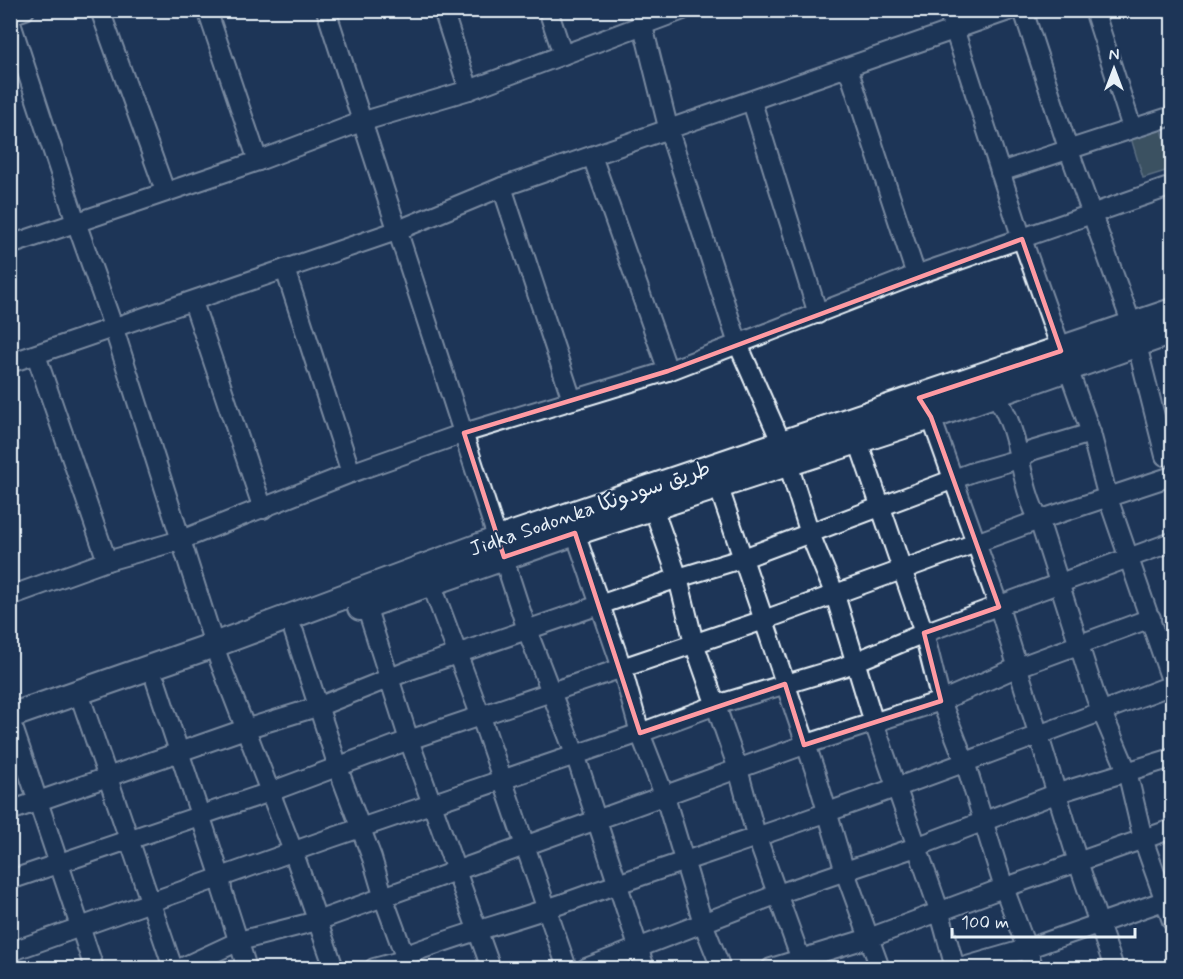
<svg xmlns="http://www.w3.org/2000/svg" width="1183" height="979" font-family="Mynerve,'Playpen Sans Arabic',sans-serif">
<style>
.green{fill:#5f736e;stroke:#a4b2b3;stroke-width:1.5}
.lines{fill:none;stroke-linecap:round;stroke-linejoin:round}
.minor-casing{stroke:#e8f1f8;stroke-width:22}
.major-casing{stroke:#e8f1f8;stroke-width:28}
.minor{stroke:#1d3557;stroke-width:18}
.major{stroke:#1d3557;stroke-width:24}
.marked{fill:none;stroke:#ff9aa2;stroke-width:4.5;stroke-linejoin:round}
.labels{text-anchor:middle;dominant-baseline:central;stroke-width:4.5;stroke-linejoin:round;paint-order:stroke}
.street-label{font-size:21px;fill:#e8f1f8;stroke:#1d3557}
</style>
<rect width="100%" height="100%" fill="#1d3557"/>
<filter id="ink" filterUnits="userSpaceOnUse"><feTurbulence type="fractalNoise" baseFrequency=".0167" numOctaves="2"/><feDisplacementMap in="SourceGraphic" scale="12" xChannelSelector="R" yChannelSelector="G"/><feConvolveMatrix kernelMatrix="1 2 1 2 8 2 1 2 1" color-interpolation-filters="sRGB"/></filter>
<g filter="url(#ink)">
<!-- green -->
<path class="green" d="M1162 129 1172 169 1143 178 1131 138Z"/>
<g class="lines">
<!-- minor casing -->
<g class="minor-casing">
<g id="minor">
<path d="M100 10 165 191"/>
<path d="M207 10 258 161"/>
<path d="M326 10 527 630 575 754 645 968"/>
<path d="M443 10 469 90"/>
<path d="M548 10 563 55"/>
<path d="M639 10 669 131 738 344 782 444 810 534 835 595 874 723 940 913 955 968"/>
<path d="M948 10 1022 239 1091 433 1108 498 1172 683"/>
<path d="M1023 10 1068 148 1132 325"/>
<path d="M1094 10 1132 128"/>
<path d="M10 15 25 10"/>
<path d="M10 20 76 222 114 329 219 660 293 851 334 968"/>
<path d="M848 68 916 275"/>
<path d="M752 102 818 314"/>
<path d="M592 156 668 371"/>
<path d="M1000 172 1172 116"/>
<path d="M502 187 572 400"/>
<path d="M10 245 258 161 361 122 469 90 683 10"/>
<path d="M285 269 351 473"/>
<path d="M193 302 263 509"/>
<path d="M1137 345 1165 456"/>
<path d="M36 355 107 561"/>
<path d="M10 363 396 231 502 187 1011 10"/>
<path d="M994 394C1022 430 1017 480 1039 520L1096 698 1127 771 1143 839 1172 921"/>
<path d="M925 408 931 417 999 607 1078 862 1114 968"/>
<path d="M858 441 924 633 941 701 965 762 1004 888 1034 968"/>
<path d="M718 485 816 774 845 872 880 968"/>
<path d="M649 496 678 578 694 643 738 769 756 835 804 968"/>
<path d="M575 533 622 668 640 733 665 797 703 923 721 968"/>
<path d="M431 583 481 717 567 968"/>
<path d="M10 596 107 561 181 540 351 473 464 433 668 371 916 275 1172 186"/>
<path d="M366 606 409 740 491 968"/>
<path d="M294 632 342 779 372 858 385 902 408 965"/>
<path d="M156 682 221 878 222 890 247 968"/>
<path d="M79 693 173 968"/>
<path d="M14 730 94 968"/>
<path d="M10 811 245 729 320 706 410 670 678 578 741 559 973 472 1019 459 1031 451 1091 433"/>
<path d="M10 880 270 792 409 740 764 620 1039 520 1172 476"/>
<path d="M10 952 331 838 640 733 716 705 843 667 924 633 1172 542"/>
<path d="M181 968 239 941 317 921 804 745 941 701 1018 667 1151 618"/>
<path d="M374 968 400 961 404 956C457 935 513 921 567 902 654 870 742 843 828 812 944 771 1058 728 1172 685"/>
<path d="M586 968 778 894 919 846 1058 793 1172 758"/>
<path d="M771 968 869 938 992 892 1172 829"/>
<path d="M960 968 1026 949 1172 898"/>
</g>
</g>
<!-- major casing -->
<g class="major-casing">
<g id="major">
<path d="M360 608 575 533 931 417 1172 332"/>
<path d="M10 716 214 645 498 539 1172 311"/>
</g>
</g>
<!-- minor -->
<use href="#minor" class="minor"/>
<!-- major -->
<use href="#major" class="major"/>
</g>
</g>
<!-- marked area -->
<path d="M0 0H1183V979H0ZM1022 239 1061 351 919 398 931 417 999 607 924 633 941 701 804 745 785 684 640 733 575 533 504 557 464 433 668 371Z" fill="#1d3557" fill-opacity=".55" fill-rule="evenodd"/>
<path class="marked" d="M1022 239 1061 351 919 398 931 417 999 607 924 633 941 701 804 745 785 684 640 733 575 533 504 557 464 433 668 371Z"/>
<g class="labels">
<!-- street labels -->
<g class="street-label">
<text transform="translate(590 509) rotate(-19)">Jidka Sodonka طريق سودونكا</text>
</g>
</g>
<!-- margin -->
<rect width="1183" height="979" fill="none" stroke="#1d3557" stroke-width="36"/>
<rect x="18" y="18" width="1147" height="943" fill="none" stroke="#e8f1f8" stroke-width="2" filter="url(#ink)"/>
<!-- north arrow -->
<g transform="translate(1114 69)" stroke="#1d3557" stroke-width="4.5" paint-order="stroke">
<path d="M0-4.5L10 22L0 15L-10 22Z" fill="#e8f1f8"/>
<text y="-9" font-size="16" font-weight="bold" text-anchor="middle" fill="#e8f1f8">N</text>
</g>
<!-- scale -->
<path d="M952 928v9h183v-9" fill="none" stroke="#e8f1f8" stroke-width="3"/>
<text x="961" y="928" font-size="18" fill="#e8f1f8" stroke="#1d3557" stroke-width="4.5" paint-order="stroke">100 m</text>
</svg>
